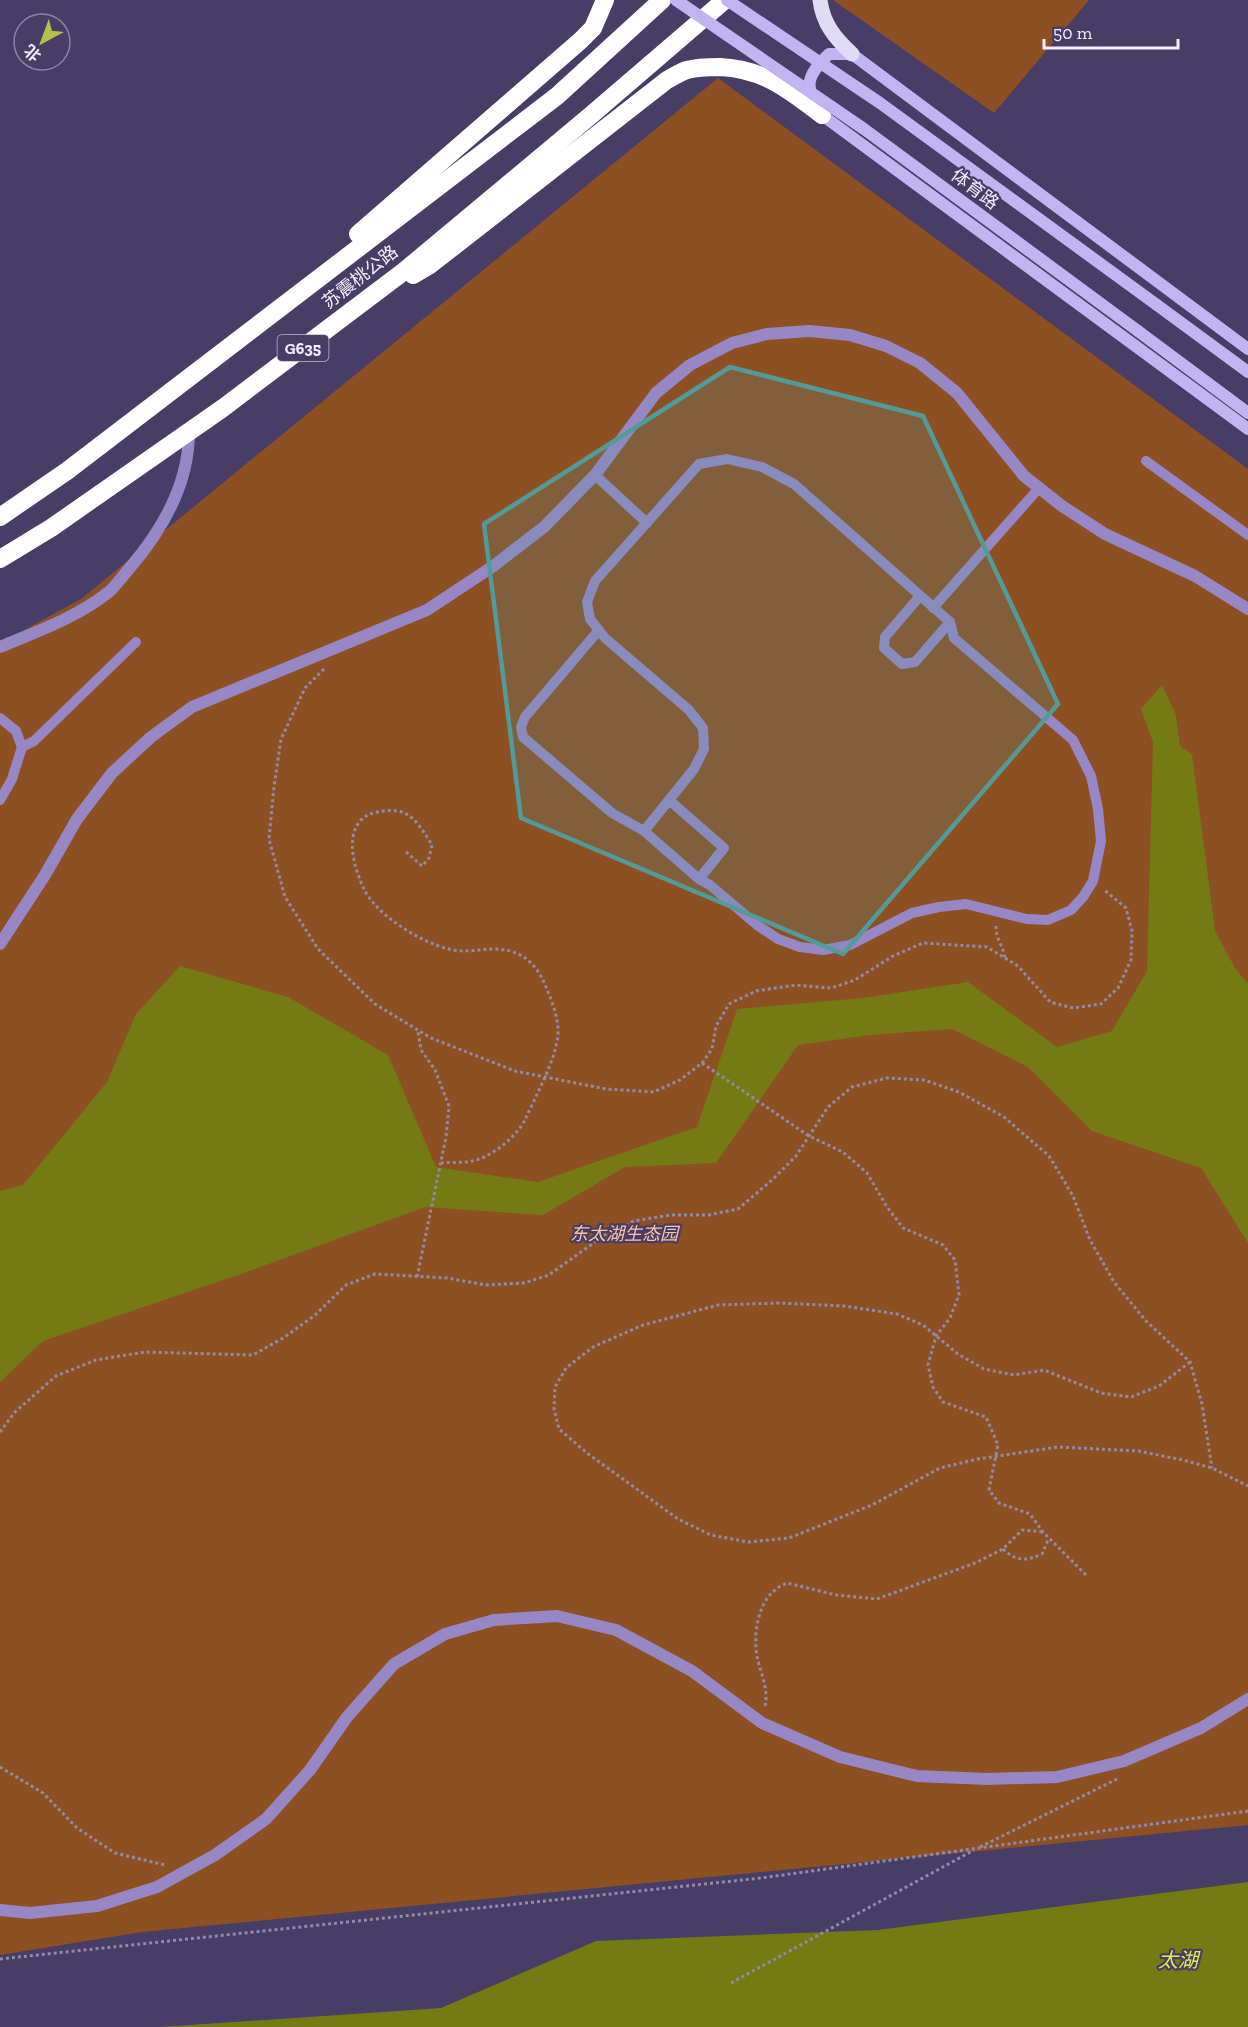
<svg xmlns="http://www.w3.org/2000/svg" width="1248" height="2027" font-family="'Zilla Slab','Noto Sans SC',serif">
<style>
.green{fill:#8d5023}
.water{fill:#747b13}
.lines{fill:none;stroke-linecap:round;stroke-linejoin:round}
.path{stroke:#918aa8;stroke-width:3;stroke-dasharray:3 3;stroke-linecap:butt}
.lane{stroke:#9688c7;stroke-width:10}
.street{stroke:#9688c7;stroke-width:12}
.secondary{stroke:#c1b5f1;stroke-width:12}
.primary{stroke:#e1dcf6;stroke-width:15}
.highway{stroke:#fff;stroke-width:18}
.secondary-bridge{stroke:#c1b5f1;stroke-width:12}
.marked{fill:#539a99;fill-opacity:0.2;stroke:#539a99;stroke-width:4.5;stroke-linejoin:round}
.labels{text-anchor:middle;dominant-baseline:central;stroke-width:4.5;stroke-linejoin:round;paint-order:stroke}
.shield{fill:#473d66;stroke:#beb9d0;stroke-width:1.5}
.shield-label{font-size:16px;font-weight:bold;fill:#f1eefd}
.street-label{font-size:18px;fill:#f1eefd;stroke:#473d66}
.park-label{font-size:18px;font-style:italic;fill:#f8c6a6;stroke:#473d66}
.water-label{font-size:20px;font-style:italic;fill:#e0ee4b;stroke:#473d66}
</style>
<rect width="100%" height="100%" fill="#473d66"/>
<!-- green -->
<g class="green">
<path d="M833 0H1089L994 113Z"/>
<path d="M718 78 1248 469V1825L142 1932 0 1955V643L81 599Z"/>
</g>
<!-- water -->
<g class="water">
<path d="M1162 685 1176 715 1180 746 1192 754 1215 931 1235 968 1248 984V1243L1201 1168 1092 1131 1028 1067 952 1029 870 1035 798 1045 716 1163 625 1167 543 1215 425 1207 238 1275 43 1341 0 1382V1191L23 1185 107 1082 136 1014 180 966 288 997 388 1055 436 1167 538 1182 697 1127 737 1009 863 998 968 982 1057 1047 1112 1031 1147 971 1153 742 1141 709Z"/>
<path d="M1248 1882V2027H160L441 2008 596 1941 878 1930Z"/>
</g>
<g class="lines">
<!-- path -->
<g class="path">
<path d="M324 669 305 688 281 739 274 787 269 839 285 897 318 949 375 1004 431 1038 515 1071 606 1089 654 1092 680 1080 702 1063 712 1049 716 1026 729 1004 756 991 796 985 831 988 855 980 893 956 923 943 987 947 1018 966 1050 1002 1073 1008 1101 1004 1118 988 1131 960 1132 931 1126 908 1103 889"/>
<path d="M406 852 422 866 429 858 432 845C425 834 415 816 402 812 392 809 379 811 370 814 341 827 354 869 365 891 379 918 433 951 463 951 480 951 496 946 513 952 529 957 540 971 546 987 552 1001 559 1019 558 1035 555 1062 536 1095 525 1120 516 1137 492 1157 472 1161 462 1163 451 1162 441 1163"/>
<path d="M996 926C995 938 1004 947 1005 958"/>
<path d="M702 1063 809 1136 843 1152 867 1173 887 1207 903 1228 943 1245 955 1260 959 1295 950 1318 936 1336 928 1365 933 1387 943 1402 986 1417 998 1445 989 1490 999 1503 1030 1514 1043 1532 1088 1577"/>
<path d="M417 1277 446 1137 449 1106 435 1070 421 1050 418 1031"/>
<path d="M1190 1362 1159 1386 1131 1397 1101 1393 1044 1370 1014 1375 984 1369 958 1354 923 1325 897 1314 844 1306 779 1303 718 1305 643 1325 593 1347 566 1368 555 1387 554 1409 559 1429 587 1453 678 1519 711 1535 748 1542 789 1538 872 1505 940 1468 978 1459 1058 1447 1138 1451 1183 1460 1212 1468 1248 1486"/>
<path d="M0 1432 15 1412 56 1376 96 1360 145 1352 253 1355 283 1338 314 1316 346 1285 375 1274 447 1278 486 1285 524 1283 549 1275 606 1234 634 1221 670 1215H708L738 1209 772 1180 796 1156 828 1107 852 1087 887 1078 924 1080 959 1092 1004 1117 1049 1156 1073 1196 1090 1240 1114 1282 1145 1320 1190 1362 1202 1404 1212 1468"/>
<path d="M1003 1549C1017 1562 1026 1561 1042 1554L1049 1538"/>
<path d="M765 1706C769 1689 760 1672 757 1656 753 1635 758 1603 775 1590 778 1587 783 1585 787 1583L836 1595 877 1599 975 1563 1003 1549 1022 1530 1043 1532"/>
<path d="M0 1767 43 1793 77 1828 115 1853 165 1865"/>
<path d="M980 1847 1119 1778"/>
<path d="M0 1959 761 1878 1248 1811"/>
<path d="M731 1983 974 1850"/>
</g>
<!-- lane -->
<g class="lane">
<path d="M1146 461 1248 535"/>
<path d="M595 475 647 523"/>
<path d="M920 596 885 637 884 648 902 664 915 662 950 622"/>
<path d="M933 608 1039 488"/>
<path d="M599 630 525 717 521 727 523 737 612 813 644 831"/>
<path d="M0 718 16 731 22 747 12 779 0 800"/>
<path d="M22 747 34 741 136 642"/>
<path d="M669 800 724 848 699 879 644 831 694 769 704 749 703 728 689 710 605 638 590 619 587 602 595 581 699 464 727 459 762 467 794 484 950 622 954 638 1073 740 1091 776 1098 809 1101 841 1093 881 1083 897 1071 910 1048 920 1027 919 966 904 939 907 912 913 850 945 823 950 800 947 778 939 757 925 710 885 699 879"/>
</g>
<!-- street -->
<g class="street">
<path d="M0 647C38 631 78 617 110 591 116 585 122 577 128 570 162 531 189 485 189 432"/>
<path d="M0 944 45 875 77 819 112 773 151 737 192 707 427 610 492 567 544 527 595 475 656 393 690 365 732 343 767 334 809 331 850 335 886 346 920 363 957 393 1024 476 1062 506 1105 534 1195 576 1248 609"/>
<path d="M0 1910 30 1913 97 1906 157 1887 215 1855 266 1819 310 1770 347 1717 394 1664 445 1634 494 1620 557 1616 616 1630 692 1671 762 1723 840 1757 917 1776 987 1779 1057 1777 1124 1761 1201 1728 1248 1699"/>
</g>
<!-- secondary -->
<g class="secondary">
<path d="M1157 305 1248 372"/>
<path d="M1138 331 1248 413"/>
<path d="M1248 349 852 54H829C806 76 803 87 822 115L1248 429"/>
</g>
<!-- primary -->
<path class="primary" d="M820 0C823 24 835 38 852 54"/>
<!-- highway -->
<g class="highway">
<path d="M358 234 580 41 593 28 605 0"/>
<path d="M413 275 430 265 667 80C673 77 680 72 687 70 697 67 709 67 720 67 763 69 788 89 822 115"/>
<path d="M0 517 67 471 557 96 662 0"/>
<path d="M0 559 51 528 223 408 403 272 590 116 725 0"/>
</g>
<!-- secondary-bridge -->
<g class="secondary-bridge">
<path d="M676 0 864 129 1138 331"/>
<path d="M727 0 880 103 1157 305"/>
</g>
</g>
<!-- marked area -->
<path class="marked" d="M730 367 923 416 1058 704 843 954 521 818 484 524Z"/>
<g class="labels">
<!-- shield labels -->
<rect class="shield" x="277.5" y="335" width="51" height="26" rx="4.5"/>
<g class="shield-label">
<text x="303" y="348">G635</text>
</g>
<!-- street labels -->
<g class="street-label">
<text transform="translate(975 189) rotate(37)">体育路</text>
<text transform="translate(360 277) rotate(-38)">苏震桃公路</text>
</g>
<!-- park labels -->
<g class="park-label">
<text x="624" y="1234">东太湖生态园</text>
</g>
<!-- water labels -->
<g class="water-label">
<text x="1178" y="1960">太湖</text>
</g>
</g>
<!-- north arrow -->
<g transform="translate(42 42) rotate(221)"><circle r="28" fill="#473d66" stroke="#8b84a2" stroke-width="1.5"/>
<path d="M0-4.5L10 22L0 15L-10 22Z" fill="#b6c148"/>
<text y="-9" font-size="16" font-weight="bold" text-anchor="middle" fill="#f1eefd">北</text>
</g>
<!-- scale -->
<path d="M1044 39v9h134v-9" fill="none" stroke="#f1eefd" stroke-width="3"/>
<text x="1053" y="39" font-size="18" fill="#f1eefd" stroke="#473d66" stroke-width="4.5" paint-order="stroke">50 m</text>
</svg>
